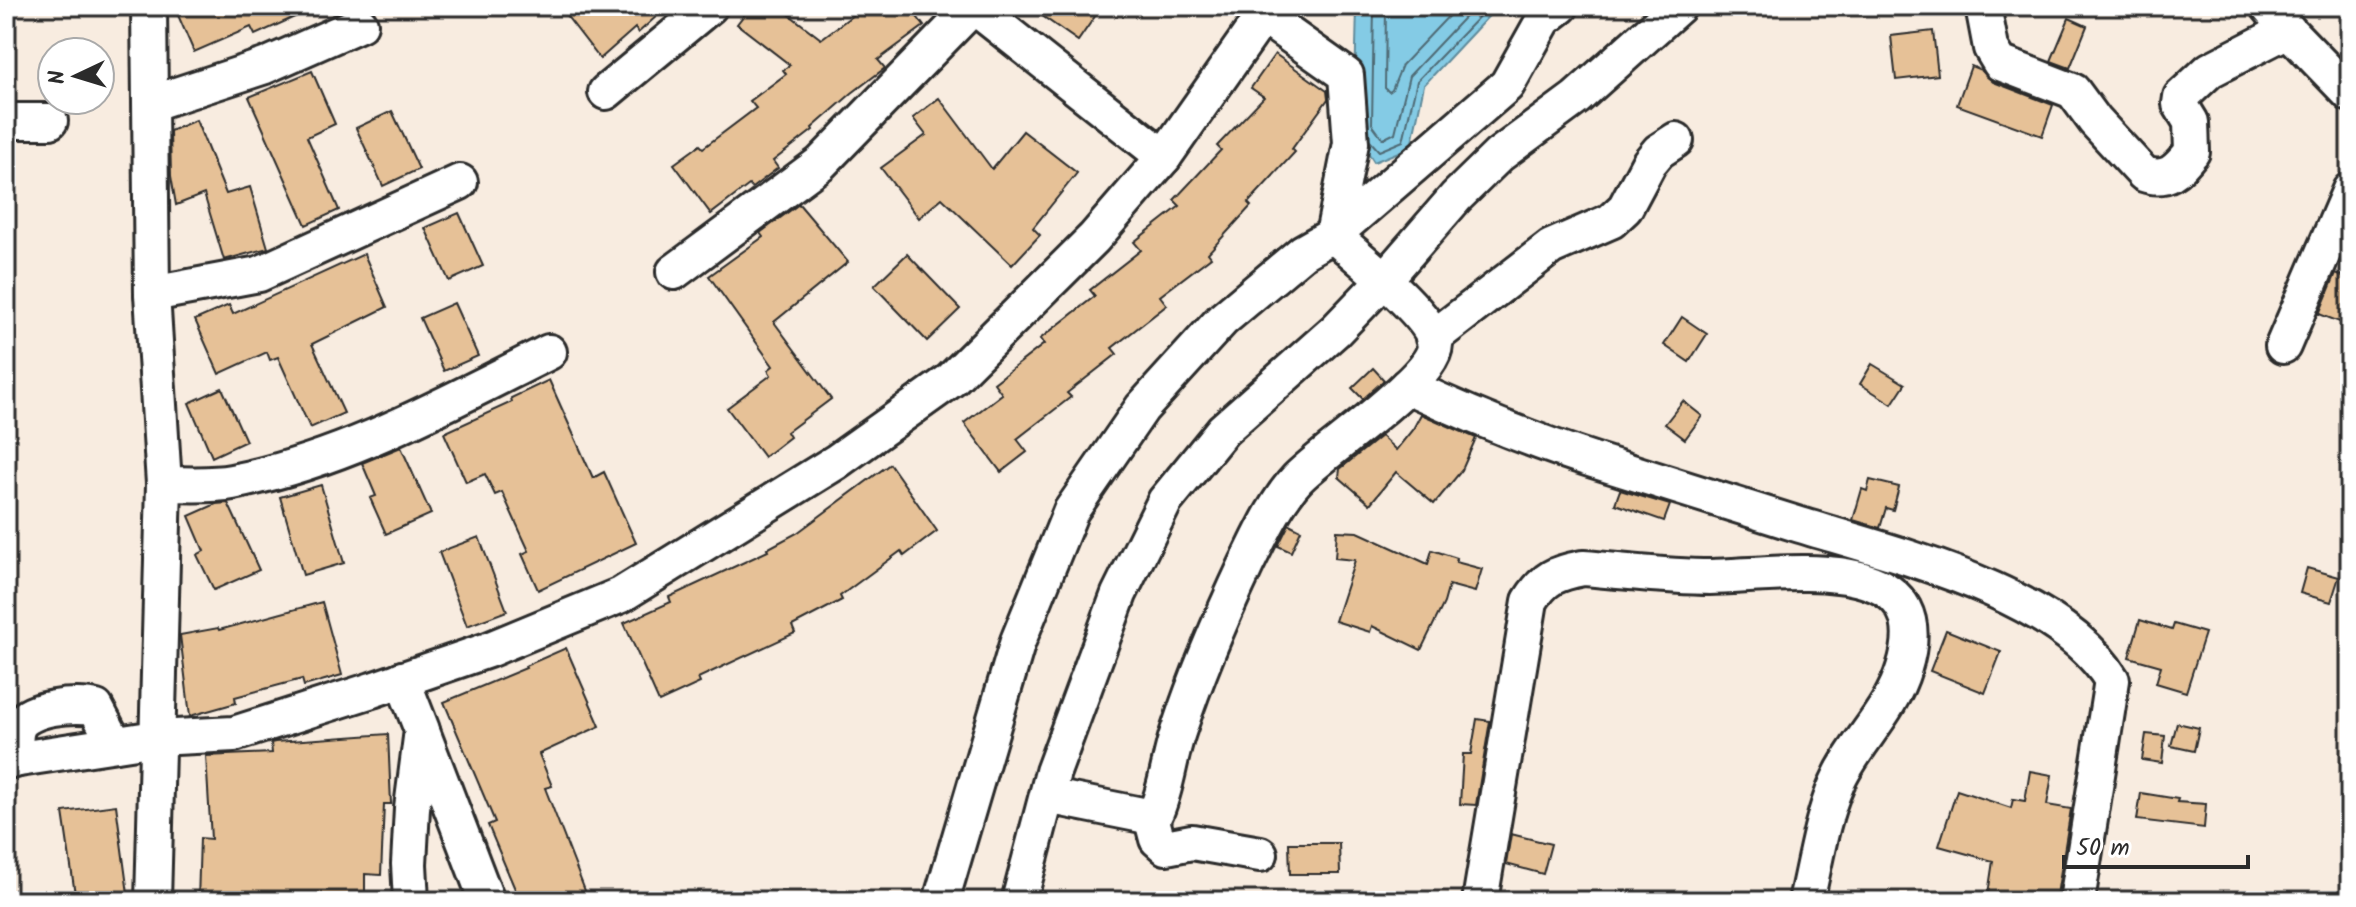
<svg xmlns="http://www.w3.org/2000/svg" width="2356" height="907" font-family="Kalam,sans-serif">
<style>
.water{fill:#84cbe5;stroke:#608b9b;stroke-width:2}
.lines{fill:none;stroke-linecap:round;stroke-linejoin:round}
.shore{stroke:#4f6b75;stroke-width:2}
.building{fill:#e6c197;stroke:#2b2b2b;stroke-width:2}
.minor-casing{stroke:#2b2b2b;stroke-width:40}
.minor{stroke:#fff;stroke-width:34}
</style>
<rect width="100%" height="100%" fill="#f8ece0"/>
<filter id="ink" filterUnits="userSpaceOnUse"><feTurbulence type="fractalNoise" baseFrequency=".0125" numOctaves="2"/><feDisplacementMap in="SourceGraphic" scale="16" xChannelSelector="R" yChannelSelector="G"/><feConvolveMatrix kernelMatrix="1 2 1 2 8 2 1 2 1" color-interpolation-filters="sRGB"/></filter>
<g filter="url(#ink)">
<!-- water -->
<path class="water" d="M1357 6H1498L1424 85 1411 147 1374 162 1354 130Z"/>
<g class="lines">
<!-- shore -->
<g class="shore">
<path d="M1374 6 1372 124 1383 139 1395 133 1409 76 1475 6"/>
<path d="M1386 6 1385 88 1389 92 1392 90 1402 65 1458 6"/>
<path d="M1370 141 1379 151 1403 141 1417 81 1489 6"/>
</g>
</g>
<!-- building -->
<g class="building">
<path d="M174 6H319L255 35 251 27 194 52Z"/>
<path d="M559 6H668L638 33 635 28 600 59Z"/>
<path d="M751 6H778L821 39 865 6H909L924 26 878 60 885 68 852 93 812 128 813 130 773 161 778 168 752 188 749 185 711 214 674 164 700 145 703 148 756 108 750 101 786 74 783 70 790 65 737 24Z"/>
<path d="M1028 6H1102L1078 41Z"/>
<path d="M2069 18 2087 26 2070 68 2051 61Z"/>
<path d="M1933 31 1938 75 1896 80 1891 36Z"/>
<path d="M1275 54 1327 91 1328 99 1292 149 1295 152 1248 203 1251 206 1208 253 1211 257 1160 296 1167 305 1112 348 1117 354 1067 393 1071 397 1017 439 1027 452 1001 472 964 423 1002 394 994 383 1044 344 1040 339 1095 296 1090 290 1141 250 1134 242 1180 206 1174 200 1221 150 1217 146 1264 97 1251 88Z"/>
<path d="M1971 66 1981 70 1993 82 2053 105 2042 136 1957 105Z"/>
<path d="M312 71 335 124 307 137 339 210 306 225 249 97Z"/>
<path d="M939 98 992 169 1023 131 1077 173 1033 228 1040 235 1012 265 942 198 919 218 881 168 926 135 913 118Z"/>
<path d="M392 111 419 169 383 186 356 128Z"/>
<path d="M196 120 226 194 250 187 268 248 224 260 204 194 176 205 171 176 170 131Z"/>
<path d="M799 204 848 262 774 322 831 399 787 432 790 437 764 457 727 408 771 375 768 370 773 366 709 276 763 237 760 233Z"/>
<path d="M459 213 483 266 449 281 425 228Z"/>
<path d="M364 254 387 307 312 344 344 413 310 428 278 357 270 360 267 352 219 374 195 320 229 305 233 314Z"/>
<path d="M907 254 960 309 927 341 874 286Z"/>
<path d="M2336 273 2350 279V326L2319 314Z"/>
<path d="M454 303 478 356 444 371 420 318Z"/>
<path d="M1682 317 1707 334 1689 362 1664 345Z"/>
<path d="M1872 364 1905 384 1892 404 1860 384Z"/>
<path d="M1373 368 1384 380 1363 399 1352 388Z"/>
<path d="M549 380 593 478 604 472 636 543 538 590 522 554 529 551 502 492 495 495 485 474 466 482 444 433 512 402 511 398Z"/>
<path d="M222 388 246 441 212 457 189 403Z"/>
<path d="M1683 401 1702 416 1685 439 1665 424Z"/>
<path d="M1421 414 1476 438 1462 470 1434 504 1396 472 1370 504 1339 477 1340 469 1381 436 1396 450 1413 429Z"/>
<path d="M401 447 431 514 386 534 370 498 376 496 362 463Z"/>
<path d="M890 464 937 531 904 556 901 551 840 596 842 600 792 626 795 633 698 678 700 683 659 702 624 623 671 602 669 597 768 551 767 549 797 533Z"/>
<path d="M1870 480 1899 487 1893 510 1886 508 1880 528 1853 520 1862 489 1867 491Z"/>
<path d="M321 485 344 563 303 575 280 497Z"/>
<path d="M1620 490 1670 505 1664 521 1615 504Z"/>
<path d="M228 503 259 570 214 590 197 555 204 551 189 516 216 504Z"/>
<path d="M1289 524 1301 530 1291 552 1278 546Z"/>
<path d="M1337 531 1358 532 1428 564 1432 550 1457 558 1456 562 1482 569 1475 592 1449 585 1444 603 1421 650 1372 626 1370 632 1335 621 1355 560 1335 558Z"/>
<path d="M479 537 507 611 467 626 439 552Z"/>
<path d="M2307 568 2339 577 2331 602 2300 593Z"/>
<path d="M322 602 342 675 304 686 302 679 235 697 236 703 190 716 180 635 218 628 219 630Z"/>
<path d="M2140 620 2172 630 2174 624 2205 633 2186 692 2156 683 2161 666 2129 657Z"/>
<path d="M1946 630 2001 652 1985 693 1930 671Z"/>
<path d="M566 648 600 726 539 754 552 786 545 788 589 901H520L488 825 495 822 444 702 526 668 525 666Z"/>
<path d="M1477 719 1490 721 1476 805 1460 804 1463 754H1471Z"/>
<path d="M2177 723 2199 728 2194 751 2171 746Z"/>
<path d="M388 734 391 804H384L381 875 365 874V901H198L200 838 211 839 206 756 272 753 271 743 275 742Z"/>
<path d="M2146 734 2165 736 2162 763 2142 760Z"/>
<path d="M2030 771 2052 775 2047 805 2071 809 2056 901H1987L1993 861 1939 846 1957 790 2011 808 2013 799 2025 801Z"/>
<path d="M2141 793 2178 799 2177 802 2206 804 2204 828 2137 820Z"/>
<path d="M116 805 129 901H76L63 812Z"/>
<path d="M1511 834 1551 844 1543 874 1506 864Z"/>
<path d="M1289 843H1339L1340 874H1290Z"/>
</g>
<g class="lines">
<!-- minor casing -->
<g class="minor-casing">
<g id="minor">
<path d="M149 6 152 294 164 484 153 901"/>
<path d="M973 6 1164 157"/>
<path d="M1983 6 1991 48 2000 63 2073 91 2095 121 2144 174C2168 182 2177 170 2192 152L2191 122 2180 104 2181 97 2210 70 2288 30"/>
<path d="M2268 6 2288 30 2350 94"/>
<path d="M1263 16 1346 75 1351 143 1333 235"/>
<path d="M606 92 710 6"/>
<path d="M152 103 265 66 360 24"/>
<path d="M6 121H50"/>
<path d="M674 272 821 163 974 6"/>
<path d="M152 294 259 274 460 182"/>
<path d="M1433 338 1551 247 1611 221 1625 208 1649 163 1659 151 1676 140"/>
<path d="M2283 346 2350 190"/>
<path d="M1407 386C1467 414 1530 440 1593 460 1661 482 1729 503 1797 524 1891 553 2059 592 2112 680L2077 901"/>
<path d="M164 484C186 484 211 486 232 482 345 460 447 403 549 352"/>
<path d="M402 679 422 730 412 808 409 864 411 901"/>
<path d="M423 734 487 901"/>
<path d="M15 760C16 750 14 735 18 727 26 707 78 703 96 708L115 744"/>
<path d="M6 761 156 738 234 734 372 690 488 650 621 595 836 462 951 380 1094 238 1164 157 1270 6"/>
<path d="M1047 796 1147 816 1155 814C1167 788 1169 758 1178 732 1197 674 1221 618 1247 563 1261 535 1275 503 1297 479 1321 453 1434 379 1435 345 1435 318 1354 254 1333 235"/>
<path d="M1151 816 1157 839 1166 847 1192 842 1260 854"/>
<path d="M941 901 1018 641 1071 511 1142 408 1222 320 1303 252 1333 235 1507 85 1544 19 1561 6"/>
<path d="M1019 901 1053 772 1119 594 1165 501 1223 430 1336 330 1384 280 1456 197 1499 155 1576 98 1679 6"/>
<path d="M1480 901 1530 601C1544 578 1556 573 1583 568 1625 571 1668 577 1710 577 1779 576 1942 546 1904 668 1891 712 1854 744 1837 783 1821 820 1815 863 1806 901"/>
</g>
</g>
<!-- minor -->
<use href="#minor" class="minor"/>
</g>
</g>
<!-- margin -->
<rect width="2356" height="907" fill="none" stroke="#fff" stroke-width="32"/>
<rect x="16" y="16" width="2324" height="875" fill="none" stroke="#2b2b2b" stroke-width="3" filter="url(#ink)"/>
<!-- north arrow -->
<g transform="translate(76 76) rotate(266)"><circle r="38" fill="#ffffff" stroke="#aaaaaa" stroke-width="2"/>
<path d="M0-6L14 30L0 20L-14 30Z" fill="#2b2b2b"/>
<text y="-12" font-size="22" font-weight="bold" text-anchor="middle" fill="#2b2b2b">N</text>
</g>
<!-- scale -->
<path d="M2064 855v12h184v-12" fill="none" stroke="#2b2b2b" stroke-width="4"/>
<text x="2076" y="855" font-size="24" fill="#2b2b2b" stroke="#ffffff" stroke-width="6" paint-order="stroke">50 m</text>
</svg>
